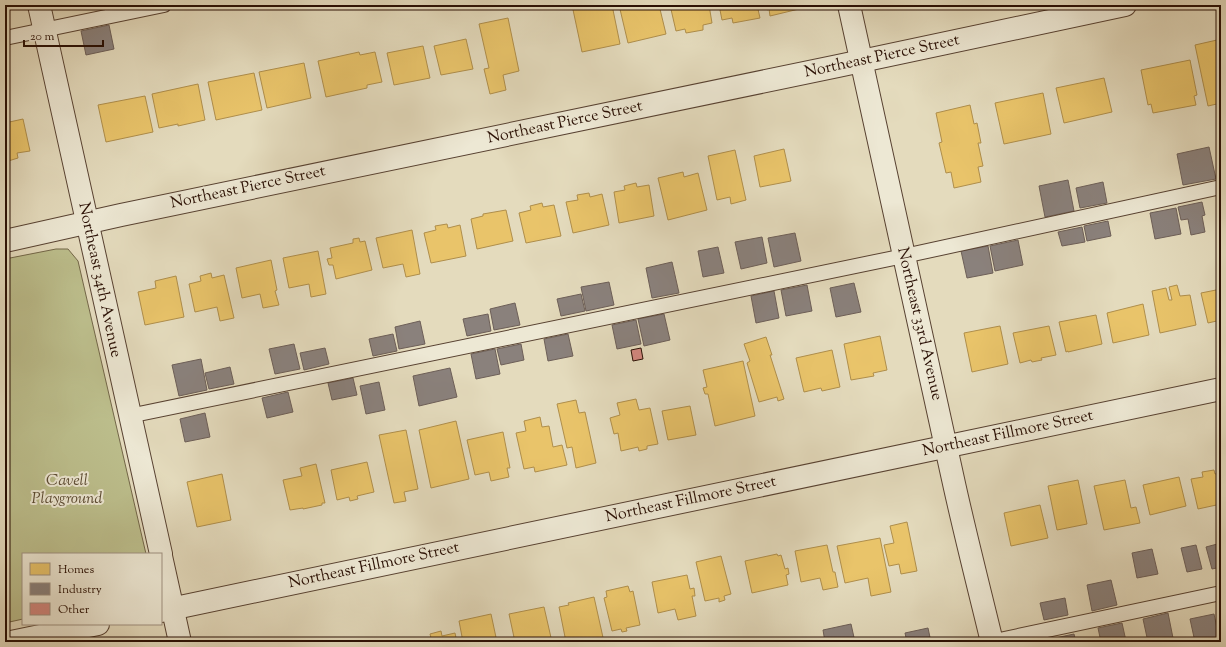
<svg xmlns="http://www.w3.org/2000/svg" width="1226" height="647" font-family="'Sorts Mill Goudy',serif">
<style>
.green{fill:#bcbe8c;stroke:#726648}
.homes{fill:#e9c46a;stroke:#af8e4b}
.industry{fill:#8a817c;stroke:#6d5f58}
.building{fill:#d3887f;stroke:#290f04}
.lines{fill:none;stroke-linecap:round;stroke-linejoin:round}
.service-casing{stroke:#584232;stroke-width:16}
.minor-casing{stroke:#584232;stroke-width:24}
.service{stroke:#ede8d4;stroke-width:14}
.minor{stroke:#ede8d4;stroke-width:22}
.labels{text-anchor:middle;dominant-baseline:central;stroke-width:4;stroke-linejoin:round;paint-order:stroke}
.street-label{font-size:16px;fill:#290f04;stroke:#ede8d4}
.park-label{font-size:16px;font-style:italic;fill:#5c4c34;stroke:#ede8d4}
</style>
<rect width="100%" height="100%" fill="#e4dbbd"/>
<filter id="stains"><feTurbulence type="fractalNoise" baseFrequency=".005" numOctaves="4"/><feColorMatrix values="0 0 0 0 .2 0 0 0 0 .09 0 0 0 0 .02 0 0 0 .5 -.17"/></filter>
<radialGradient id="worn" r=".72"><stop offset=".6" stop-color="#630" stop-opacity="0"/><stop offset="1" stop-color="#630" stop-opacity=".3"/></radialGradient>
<!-- green -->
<path class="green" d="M56 249H68L78 261 146 554H23V619L5 623V259Z"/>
<!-- homes -->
<g class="homes">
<path d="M572 5H612L620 44 582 52Z"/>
<path d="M619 5H659L666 34 628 43Z"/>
<path d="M670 5H709L712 23 703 25V30L686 33 685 29 676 31Z"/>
<path d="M719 5H757L760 18 733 23 732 18 722 20Z"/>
<path d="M766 5H798L799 9 770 16 769 9 767 10Z"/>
<path d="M508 18 519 71 503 75 506 90 490 94 484 69 489 68 479 24Z"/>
<path d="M466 39 473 69 441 75 434 46Z"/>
<path d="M1217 40 1220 49H1221V103L1208 106 1195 45Z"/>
<path d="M423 46 430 78 394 85 387 53Z"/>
<path d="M359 52 360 55 375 52 382 82 367 85V88L326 97 318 61Z"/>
<path d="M1190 60 1197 95 1194 96 1196 105 1153 113 1151 104 1148 105 1141 70Z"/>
<path d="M304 63 311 98 267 108 259 72Z"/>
<path d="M254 73 262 110 216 120 208 82Z"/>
<path d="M1104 78 1112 112 1064 123 1056 88Z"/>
<path d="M198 84 205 120 178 126V124L159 128 152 94Z"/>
<path d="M1043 93 1051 134 1004 144 995 103Z"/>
<path d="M145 96 153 132 106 142 98 105Z"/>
<path d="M970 105 974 124 977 123 981 143H978L983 166 978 167 981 182 954 188 951 172 946 173 939 143 942 142 936 113Z"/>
<path d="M23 119 30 151 17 153 18 158 5 162V123Z"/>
<path d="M784 149 791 181 760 187 754 156Z"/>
<path d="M735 150 746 200 731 204 730 197 717 200 708 156Z"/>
<path d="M683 172 684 177 698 173 707 210 668 220 658 178Z"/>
<path d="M636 183 637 187 649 185 654 216 619 223 614 192 625 190 624 186Z"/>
<path d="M589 193 590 197 602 194 609 225 573 233 566 202 578 200 577 195Z"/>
<path d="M542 203 543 207 554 205 561 236 526 243 519 213 531 210 530 206Z"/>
<path d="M506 210 513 241 477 249 471 219 483 216V214Z"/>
<path d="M447 224 448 228 460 225 466 256 431 263 424 233 436 230 435 226Z"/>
<path d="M412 230 420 274 406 277 403 264 383 268 376 238Z"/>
<path d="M359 238 360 242 365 241 372 270 336 279 333 265H329L327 259 332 258 330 248 353 243V239Z"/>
<path d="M318 251 326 294 311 297 309 284 289 288 283 258Z"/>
<path d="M271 260 277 290 275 291 279 305 263 308 260 294 242 298 236 268Z"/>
<path d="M211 273 212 278 224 275 234 318 220 321 217 307 195 312 189 284 201 281 200 276Z"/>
<path d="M176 276 184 317 145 325 138 292 156 288 155 281Z"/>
<path d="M1177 285 1180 296 1190 295 1196 325 1160 333 1152 291 1166 288 1169 300H1172L1169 287Z"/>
<path d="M1221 289V320L1208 323 1201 293Z"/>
<path d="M1143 304 1149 335 1113 343 1107 313Z"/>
<path d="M1096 315 1102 344 1068 352V351L1066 352 1059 322Z"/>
<path d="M1000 326 1008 364 972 372 964 333Z"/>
<path d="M1049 326 1056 355 1041 358 1042 360 1032 362 1031 360 1020 363 1013 333Z"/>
<path d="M880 336 887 370 873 373 874 376 851 380 844 344Z"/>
<path d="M766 337 772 355H770L784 399 778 401 777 397 759 402 747 363 750 361 744 344Z"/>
<path d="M832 350 840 387 822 391 821 388 804 392 796 358Z"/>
<path d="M743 361 755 416 715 426 708 394H705L703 388 707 387 703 370Z"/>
<path d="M636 399 639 410 650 408 658 444 647 446V449L639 451 638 447 621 451 618 433 614 434 610 418 620 415 617 403Z"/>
<path d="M576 400 579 413 585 412 596 463 576 468 572 447 567 448 557 404Z"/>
<path d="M690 406 696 435 668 440 662 411Z"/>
<path d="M540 417 542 427 549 426 553 447 562 445 567 465 535 472 534 467 524 469 516 433 526 431 524 421Z"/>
<path d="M456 421 469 479 431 488 419 430Z"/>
<path d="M406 430 418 489 404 492 406 501 394 503 379 435Z"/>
<path d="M503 432 510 468H507L509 477 491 481 489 472 475 475 467 440Z"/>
<path d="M367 462 374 492 357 496 358 499 350 501 349 497 337 500 331 470Z"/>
<path d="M316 464 325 503H322V505L303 509V508L290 510 283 480 302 476 300 468Z"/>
<path d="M1214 470 1215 474 1221 473V504L1198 509 1191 479 1203 477 1202 472Z"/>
<path d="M222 474 231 520 197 527 187 482Z"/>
<path d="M1179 477 1186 506 1150 515 1143 485Z"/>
<path d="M1078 480 1087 524 1057 530 1048 486Z"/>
<path d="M1125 480 1131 508 1136 507 1140 523 1104 530 1094 486Z"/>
<path d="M1040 505 1048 538 1011 546 1004 513Z"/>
<path d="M907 522 917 571 901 574 899 564 889 566 884 545 894 543 890 526Z"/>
<path d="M880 538 891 592 871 596 868 578 845 583 837 546Z"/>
<path d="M827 545 833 572H835L838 587 823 590 820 578 801 582 795 551Z"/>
<path d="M777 554 778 556 781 555 785 569 788 568 789 574 786 575 788 585 752 593 745 561Z"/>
<path d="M721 556 731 594 724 596 725 600 719 602V598L705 601 696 562Z"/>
<path d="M687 575 690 589 694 588 695 596H692L696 616 678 620 675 609 658 613 652 582Z"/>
<path d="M628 586 630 592 633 591 640 625 626 628 627 631 622 632 621 629 612 631 604 598 607 597 606 591Z"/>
<path d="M594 597 604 642H566L559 607 569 605 568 603Z"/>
<path d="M544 607 552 642H515L509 614Z"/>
<path d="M491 614 497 642H463L459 621Z"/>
<path d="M441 631 442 636 455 633 457 642H419V640L431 638 430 634Z"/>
</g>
<!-- industry -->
<g class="industry">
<path d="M371 5H387L372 8Z"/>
<path d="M109 25 114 49 86 55 81 31Z"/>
<path d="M1209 147 1216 179 1183 185 1177 154Z"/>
<path d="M1068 180 1074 211 1045 217 1039 186Z"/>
<path d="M1103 182 1107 203 1080 208 1076 188Z"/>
<path d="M1202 202 1205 215 1202 216 1205 232 1191 235 1188 219 1181 220 1178 207Z"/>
<path d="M1176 208 1181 234 1155 239 1150 213Z"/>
<path d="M1108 221 1111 236 1087 241 1084 226Z"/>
<path d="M1082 227 1085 242 1062 246 1058 232Z"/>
<path d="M795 233 801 261 774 267 768 238Z"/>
<path d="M762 237 767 263 741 269 735 242Z"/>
<path d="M1018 240 1023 265 995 271 990 246Z"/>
<path d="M988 246 993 273 967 278 961 251Z"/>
<path d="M718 247 724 273 703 277 698 251Z"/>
<path d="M672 262 679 293 652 298 646 268Z"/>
<path d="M609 282 614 305 586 311 581 287Z"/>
<path d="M854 283 861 312 836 317 830 288Z"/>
<path d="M807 285 812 311 786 316 781 290Z"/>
<path d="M774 291 779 318 756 323 751 296Z"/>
<path d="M581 294 585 311 561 316 557 299Z"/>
<path d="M515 303 520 325 494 330 490 309Z"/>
<path d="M488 314 491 331 467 336 463 319Z"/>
<path d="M664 314 670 340 644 346 638 319Z"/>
<path d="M636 320 641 344 617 349 612 325Z"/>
<path d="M420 321 425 344 399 349 395 327Z"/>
<path d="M393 334 397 351 373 356 369 339Z"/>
<path d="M568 334 573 356 548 361 544 339Z"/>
<path d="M294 344 300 369 275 374 269 349Z"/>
<path d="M521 344 524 360 501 365 497 349Z"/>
<path d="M325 348 329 364 304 370 300 353Z"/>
<path d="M495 349 500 374 476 379 471 354Z"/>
<path d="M201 359 207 390 179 396 172 365Z"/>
<path d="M230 367 234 384 209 389 205 373Z"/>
<path d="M450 368 457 397 419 406 413 376Z"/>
<path d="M353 378 357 395 332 400 328 383Z"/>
<path d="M379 382 385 410 366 414 360 386Z"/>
<path d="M288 392 293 412 267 418 262 398Z"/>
<path d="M205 413 210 437 185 442 180 419Z"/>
<path d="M1221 543V567L1212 569 1206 547Z"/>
<path d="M1196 545 1202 569 1187 572 1181 548Z"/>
<path d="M1152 549 1158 574 1137 578 1132 553Z"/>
<path d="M1111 580 1117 605 1092 611 1087 585Z"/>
<path d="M1065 598 1068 615 1044 620 1040 603Z"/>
<path d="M1168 613 1173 638 1154 642H1148L1143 619Z"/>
<path d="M1214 614 1219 638 1195 642 1190 619Z"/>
<path d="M1122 623 1126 641 1101 642 1098 628Z"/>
<path d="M851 624 855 642H825L823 630Z"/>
<path d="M928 628 931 642H907L905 633Z"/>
<path d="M1074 634 1076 642H1047L1046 640Z"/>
</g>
<!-- building -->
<path class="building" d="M641 348 643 359 633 361 631 350Z"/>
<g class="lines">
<!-- service casing -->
<g class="service-casing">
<g id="service">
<path d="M5 38 164 5"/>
<path d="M129 416 904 256 1221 187"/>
<path d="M990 642 1221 593"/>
</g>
</g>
<!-- minor casing -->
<g class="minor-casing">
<g id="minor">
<path d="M39 5 161 554"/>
<path d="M849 5C883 163 919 321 953 479 965 534 979 588 992 642"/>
<path d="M5 241 121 215 838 66 1125 5"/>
<path d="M161 556 180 642"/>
<path d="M161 611 1221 389"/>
<path d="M11 642 98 624"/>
</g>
</g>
<!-- service -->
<use href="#service" class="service"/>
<!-- minor -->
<use href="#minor" class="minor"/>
</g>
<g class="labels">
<!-- street labels -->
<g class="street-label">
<text transform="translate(882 57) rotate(-12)">Northeast Pierce Street</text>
<text transform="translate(565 123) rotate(-12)">Northeast Pierce Street</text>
<text transform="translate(248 188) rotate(-12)">Northeast Pierce Street</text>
<text transform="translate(99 280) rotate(78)">Northeast 34th Avenue</text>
<text transform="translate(919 324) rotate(77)">Northeast 33rd Avenue</text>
<text transform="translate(1008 434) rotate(-12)">Northeast Fillmore Street</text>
<text transform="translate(691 500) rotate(-12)">Northeast Fillmore Street</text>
<text transform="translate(374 566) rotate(-12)">Northeast Fillmore Street</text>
</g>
<!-- park labels -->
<g class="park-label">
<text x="67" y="481">Cavell<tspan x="67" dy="18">Playground</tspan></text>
</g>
</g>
<!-- margin -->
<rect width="1226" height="647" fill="none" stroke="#e4dbbd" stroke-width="20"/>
<rect x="6" y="6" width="1214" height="635" fill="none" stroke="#290f04" stroke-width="2"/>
<rect x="10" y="10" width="1206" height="627" fill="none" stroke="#290f04"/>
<!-- legend -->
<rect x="22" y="553" width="140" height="72" fill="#ede8d4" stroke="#9f9181"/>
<rect x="30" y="563" width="20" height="12" fill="#e9c46a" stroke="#9f9181"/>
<text x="58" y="573" font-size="12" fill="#290f04">Homes</text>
<rect x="30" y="583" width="20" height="12" fill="#8a817c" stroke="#9f9181"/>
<text x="58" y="593" font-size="12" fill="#290f04">Industry</text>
<rect x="30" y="603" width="20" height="12" fill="#d3887f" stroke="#9f9181"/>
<text x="58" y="613" font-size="12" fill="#290f04">Other</text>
<!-- scale -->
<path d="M24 40v6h79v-6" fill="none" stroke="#290f04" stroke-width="2"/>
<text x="30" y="40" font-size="12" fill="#290f04" stroke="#ede8d4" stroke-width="3" paint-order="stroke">20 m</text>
<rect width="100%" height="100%" filter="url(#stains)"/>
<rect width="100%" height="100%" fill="url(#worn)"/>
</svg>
